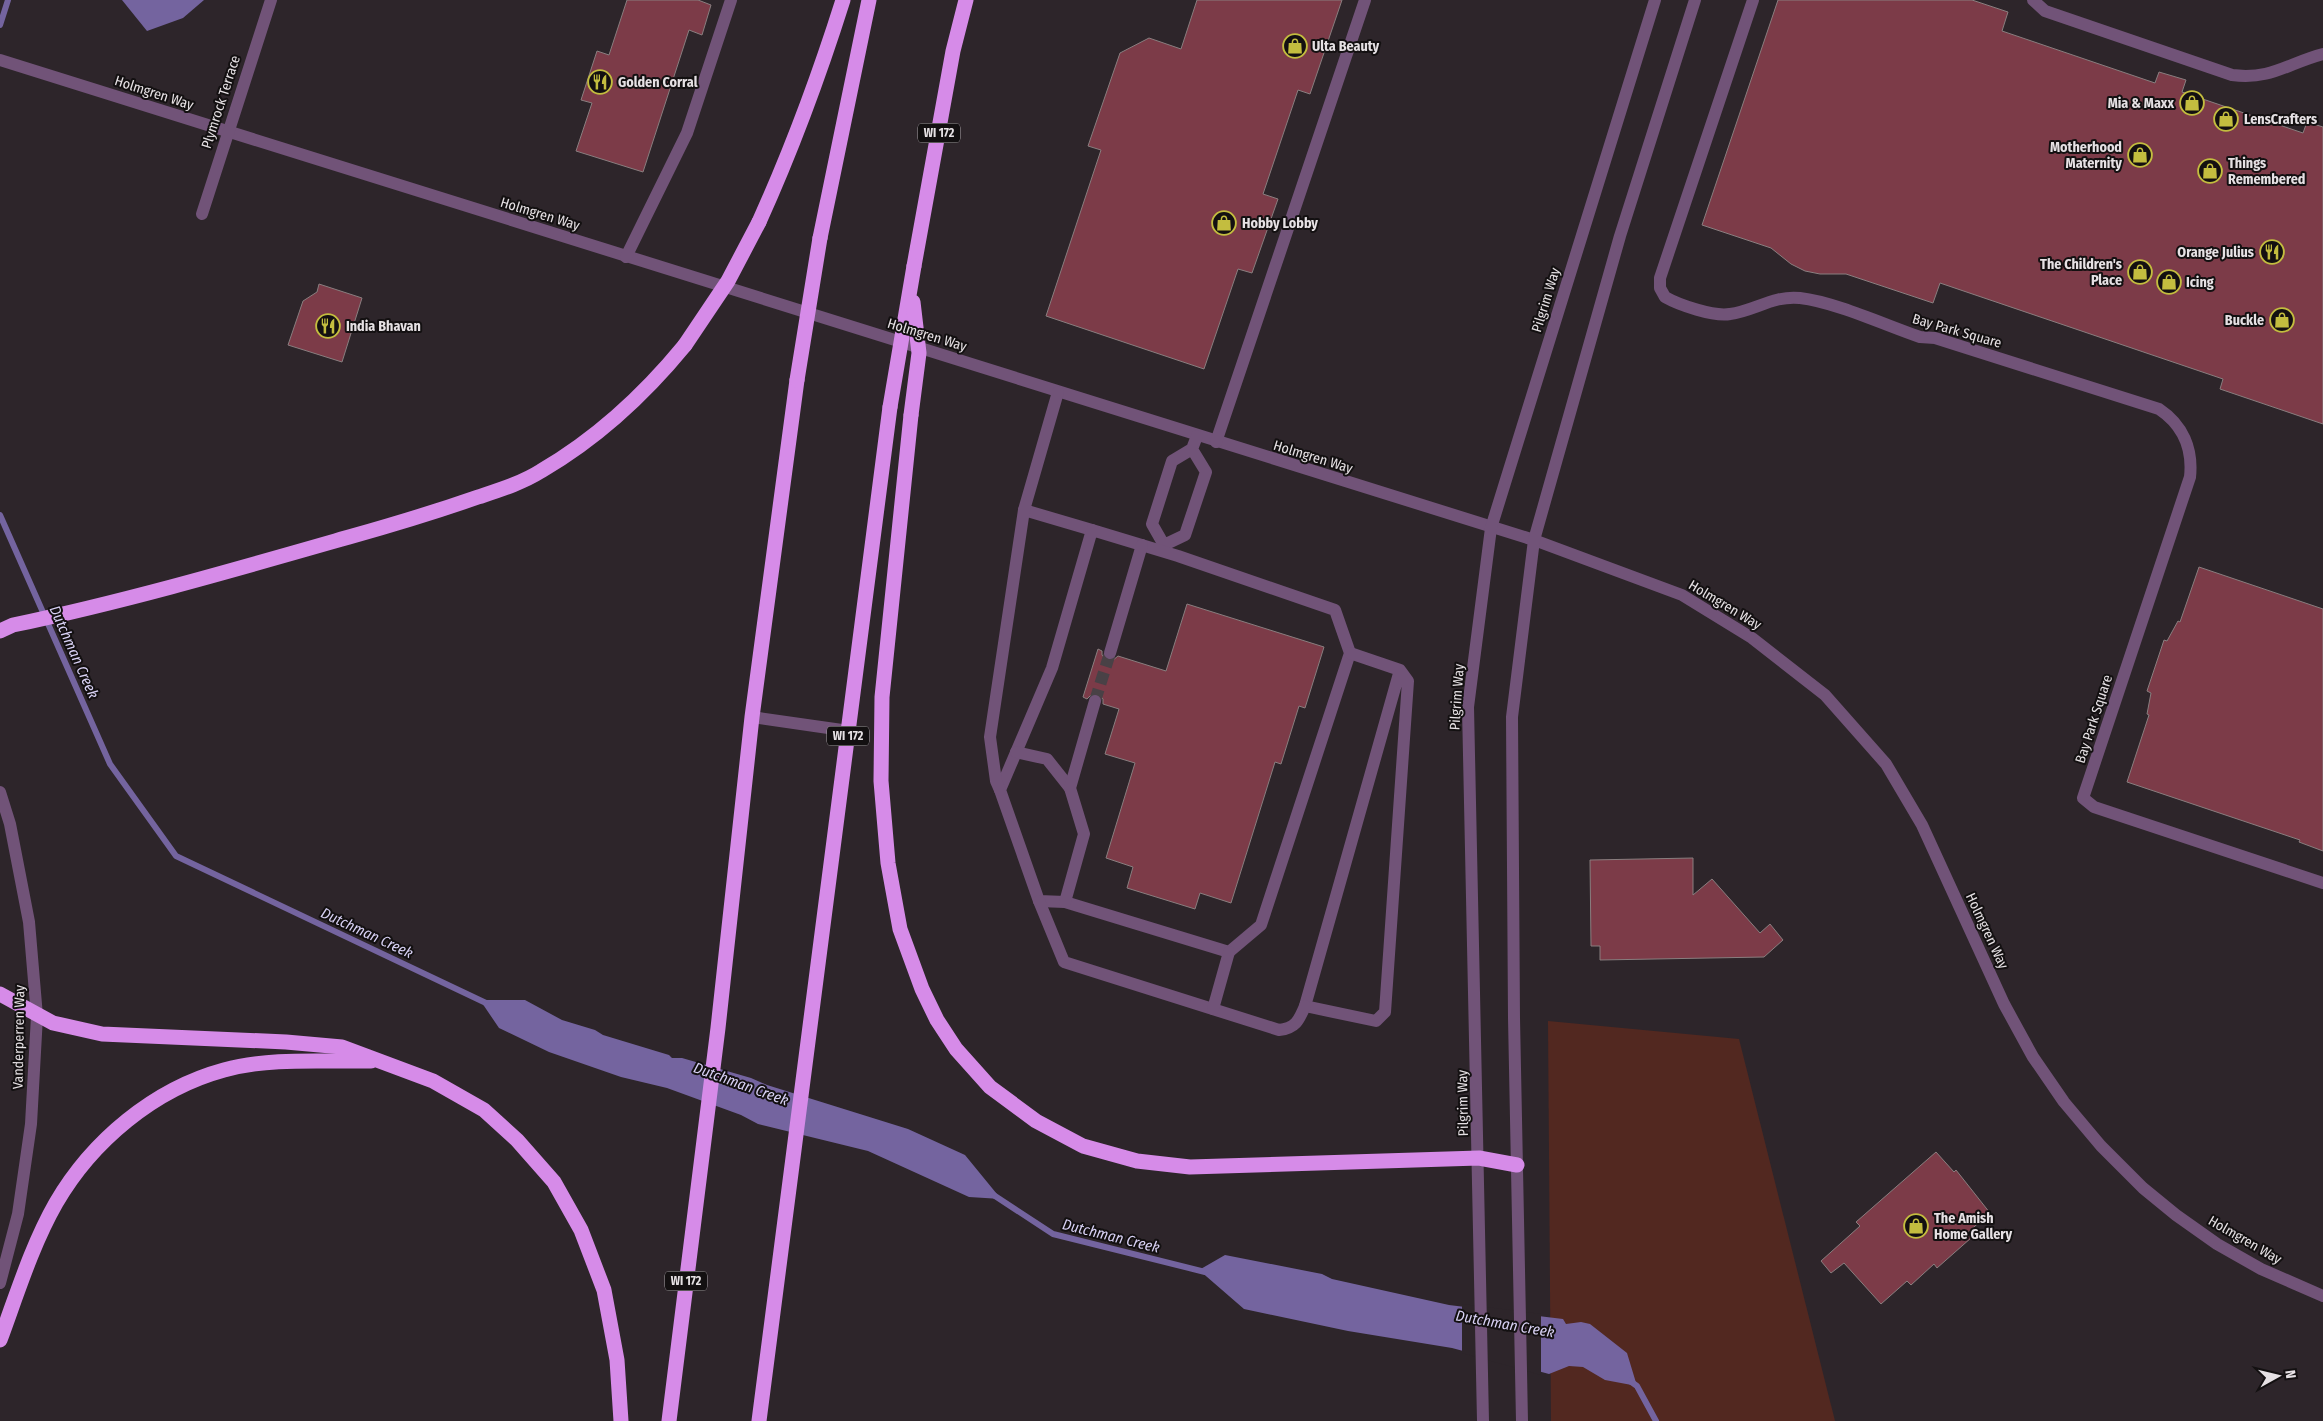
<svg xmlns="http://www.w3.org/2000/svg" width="2323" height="1421" font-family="'Fira Sans Condensed',sans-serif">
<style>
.green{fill:#522820}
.water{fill:#74649f}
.pier{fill:#2d252a}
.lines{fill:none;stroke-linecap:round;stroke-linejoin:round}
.stream{stroke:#74649f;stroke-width:6}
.building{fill:#7c3b48;stroke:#897e7f}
.minor-tunnel{stroke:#494146;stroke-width:12;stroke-dasharray:12 6;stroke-linecap:butt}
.minor{stroke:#715378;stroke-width:12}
.highway{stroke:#d68be8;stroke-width:15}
.highway-bridge{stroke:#d68be8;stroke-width:15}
.labels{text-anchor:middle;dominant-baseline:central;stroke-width:4;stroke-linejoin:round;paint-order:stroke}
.shield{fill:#131011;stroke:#a7a2a5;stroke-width:1}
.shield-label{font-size:12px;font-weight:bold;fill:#e6e1e4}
.poi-label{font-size:14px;font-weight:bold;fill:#e6e1e4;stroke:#131011;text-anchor:start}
.street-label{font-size:14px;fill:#e6e1e4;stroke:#131011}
.water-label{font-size:15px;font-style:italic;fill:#d8d1f4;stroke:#131011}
</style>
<rect width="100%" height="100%" fill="#2d252a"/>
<!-- green -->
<path class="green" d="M1548 1021 1739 1039 1835 1421H1551Z"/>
<!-- water -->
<g class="water">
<path d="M122 0H204L183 18 147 31Z"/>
<path d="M480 1000H525L562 1020 595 1030 603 1035 669 1055 672 1058H682L751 1078 767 1085 908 1129 965 1155 1001 1199 969 1197 868 1151 758 1124 741 1115 667 1088 621 1077 549 1052 499 1028Z"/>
<path d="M1225 1255 1322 1274 1332 1279 1449 1305 1563 1319 1566 1324 1581 1322 1590 1324 1627 1353 1637 1386 1605 1380 1583 1367 1569 1366 1549 1374 1452 1348 1348 1331 1244 1309 1199 1270Z"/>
</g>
<!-- pier -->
<path class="pier" d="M1462 1304 1541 1314V1375L1462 1353Z"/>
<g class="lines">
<!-- stream -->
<g class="stream">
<path d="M0 25 8 0"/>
<path d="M0 515 110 764 176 856 486 1003"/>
<path d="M992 1194 1053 1234 1205 1272"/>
<path d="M1630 1381 1637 1386 1656 1421"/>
</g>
</g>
<!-- building -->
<g class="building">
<path d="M627 0H698L711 5 702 35 689 30 643 172 576 151 592 103 581 100 597 51 609 55Z"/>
<path d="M1197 0H1342L1310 94 1298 90 1263 194 1278 199 1252 273 1238 269 1204 369 1046 316 1101 150 1088 146 1120 53 1149 38 1181 49Z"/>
<path d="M1778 0H1972L2008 12 2002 31 2155 83 2159 72 2186 80 2182 92 2303 133 2307 122 2323 127V424L2220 389 2223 379 1940 283 1933 303 1846 274H1820L1805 271 1791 264 1771 248 1702 225Z"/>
<path d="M319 284 362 298 342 362 288 345 303 301 317 292Z"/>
<path d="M2199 567 2323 609V851L2299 842 2300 840 2127 782 2149 715 2147 714 2151 693 2147 691 2164 640 2167 641 2178 621 2180 622Z"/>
<path d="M1187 604 1324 647 1305 708 1299 706 1281 764 1275 762 1231 903 1200 893 1195 909 1127 888 1133 867 1106 858 1135 763 1105 754 1119 709 1103 704V699L1098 693H1093L1087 699 1083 697 1098 649 1102 651V655L1107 661H1112L1118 656 1166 671Z"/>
<path d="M1693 858V895L1712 879 1760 933 1770 924 1783 940 1764 957 1600 960V946H1591L1590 860Z"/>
<path d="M1936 1152 1954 1172 1956 1170 1990 1213 1967 1233 1971 1238 1937 1268 1934 1264 1911 1285 1907 1281 1881 1304 1844 1263 1831 1273 1821 1261 1860 1226 1856 1222Z"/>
</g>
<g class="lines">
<!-- minor-tunnel -->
<path class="minor-tunnel" d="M1095 701 1110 653"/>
<!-- minor -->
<g class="minor">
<path d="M1753 0 1660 278V288L1665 297C1679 305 1714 317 1730 314 1754 311 1774 295 1800 298 1835 302 1885 325 1920 337L1935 338 2159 409C2183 425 2193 449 2190 477L2083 798 2094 807 2323 883"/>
<path d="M2033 0 2045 11 2232 75C2272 80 2288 63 2323 54"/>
<path d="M0 60 1534 540 1682 595 1752 638 1825 695 1886 764 1922 825 2004 1004 2033 1057 2064 1102 2101 1146 2143 1188 2176 1215 2217 1244 2261 1269 2323 1296"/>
<path d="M202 214 271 0"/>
<path d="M626 257 687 133 731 0"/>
<path d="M1216 442 1365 0"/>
<path d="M1192 449 1206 472 1185 535 1164 545 1152 524 1172 461 1192 449 1197 436"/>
<path d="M1024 510 1092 530"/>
<path d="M1092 530 1178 556 1335 610 1350 653 1261 925 1229 952 1065 902 1039 901 1000 790 1052 668Z"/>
<path d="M1110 653 1142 545"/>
<path d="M1350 653 1400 670 1408 681 1385 1012 1376 1021 1305 1006 1400 670"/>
<path d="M752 717 849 731"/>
<path d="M1016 752 1047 759 1070 788"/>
<path d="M1000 790 996 781 990 737 1024 510 1058 392"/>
<path d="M0 792 10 824 29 922 37 1016 31 1124 18 1214 0 1283"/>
<path d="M1039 901 1064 962 1279 1030C1296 1028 1299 1020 1305 1006"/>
<path d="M1065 902 1084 834 1070 788 1095 701"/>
<path d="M1213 1009 1229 952"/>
<path d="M1483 1421 1468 707 1491 528 1655 0"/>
<path d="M1522 1421 1514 1018 1512 717 1534 540 1620 236 1695 0"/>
</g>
<!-- highway -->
<g class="highway">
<path d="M759 222C792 149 819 76 843 0"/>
<path d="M820 238 869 0"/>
<path d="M914 266 953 51 966 0"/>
<path d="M911 415 882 697 881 781 888 863 900 929 922 989 937 1020 956 1049 990 1087 1036 1121 1083 1146 1137 1161 1190 1167 1479 1158 1517 1165"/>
<path d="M0 631 13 625C127 601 237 569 349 537 392 525 435 512 478 497 499 490 522 483 541 471 596 439 644 395 685 345"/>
<path d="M0 994 53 1023 102 1034 286 1042 342 1047 433 1081 484 1110 517 1140 554 1182 581 1230 604 1290 617 1360 621 1421"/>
<path d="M0 1340C17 1294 32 1245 56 1203 92 1141 154 1089 224 1070 271 1057 323 1062 371 1061"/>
<path d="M669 1421 718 1028 752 717 797 380"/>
<path d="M759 1421 890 407"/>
</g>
<!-- highway-bridge -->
<g class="highway-bridge">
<path d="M685 345 728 281 759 222"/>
<path d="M797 380 820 238"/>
<path d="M890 407 914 266"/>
<path d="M911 415 919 353 913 302"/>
</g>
</g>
<!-- icons -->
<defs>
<g id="shop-ring" transform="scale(1.25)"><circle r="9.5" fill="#131011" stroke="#c3bd3f" stroke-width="1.5"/><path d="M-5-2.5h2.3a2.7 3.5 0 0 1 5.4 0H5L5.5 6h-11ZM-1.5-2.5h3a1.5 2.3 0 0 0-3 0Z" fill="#c3bd3f"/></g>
<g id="restaurant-ring" transform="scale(1.25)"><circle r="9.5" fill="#131011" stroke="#c3bd3f" stroke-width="1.5"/><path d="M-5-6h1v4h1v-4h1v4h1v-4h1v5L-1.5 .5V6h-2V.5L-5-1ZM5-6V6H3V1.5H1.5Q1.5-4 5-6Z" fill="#c3bd3f"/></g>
</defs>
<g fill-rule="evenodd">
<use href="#shop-ring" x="1295" y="46"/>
<use href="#restaurant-ring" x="600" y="82"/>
<use href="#shop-ring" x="2192" y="103"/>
<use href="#shop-ring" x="2226" y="119"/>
<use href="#shop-ring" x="2140" y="155"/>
<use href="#shop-ring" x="2210" y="171"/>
<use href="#shop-ring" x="1224" y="223"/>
<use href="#restaurant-ring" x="2272" y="252"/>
<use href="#shop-ring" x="2140" y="272"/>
<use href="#shop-ring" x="2169" y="282"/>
<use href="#shop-ring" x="2282" y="320"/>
<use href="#restaurant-ring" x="328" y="326"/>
<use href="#shop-ring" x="1916" y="1226"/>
</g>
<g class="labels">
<!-- shield labels -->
<g class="shield">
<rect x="918" y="123.5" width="42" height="19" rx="4"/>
<rect x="827" y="726.5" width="42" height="19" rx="4"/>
<rect x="665" y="1271.5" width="42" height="19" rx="4"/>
</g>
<g class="shield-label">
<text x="939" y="133">WI 172</text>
<text x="848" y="736">WI 172</text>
<text x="686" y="1281">WI 172</text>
</g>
<!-- poi labels -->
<g class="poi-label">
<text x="1312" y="46">Ulta Beauty</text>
<text x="618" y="82">Golden Corral</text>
<text x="2174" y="103" text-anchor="end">Mia &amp; Maxx</text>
<text x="2244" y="119">LensCrafters</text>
<text x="2122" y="147" text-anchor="end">Motherhood<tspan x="2122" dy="16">Maternity</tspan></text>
<text x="2228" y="163">Things<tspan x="2228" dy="16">Remembered</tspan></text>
<text x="1242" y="223">Hobby Lobby</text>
<text x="2254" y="252" text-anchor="end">Orange Julius</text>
<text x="2122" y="264" text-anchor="end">The Children's<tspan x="2122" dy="16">Place</tspan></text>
<text x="2186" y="282">Icing</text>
<text x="2264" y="320" text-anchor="end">Buckle</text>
<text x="346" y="326">India Bhavan</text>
<text x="1934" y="1218">The Amish<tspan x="1934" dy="16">Home Gallery</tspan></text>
</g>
<!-- street labels -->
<g class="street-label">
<text transform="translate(154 93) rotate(18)">Holmgren Way</text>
<text transform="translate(221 102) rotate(-72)">Plymrock Terrace</text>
<text transform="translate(540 214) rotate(17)">Holmgren Way</text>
<text transform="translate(1546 300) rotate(-73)">Pilgrim Way</text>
<text transform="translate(1957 331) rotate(16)">Bay Park Square</text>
<text transform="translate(927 335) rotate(17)">Holmgren Way</text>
<text transform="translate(1313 457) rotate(17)">Holmgren Way</text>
<text transform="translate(1725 605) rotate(31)">Holmgren Way</text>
<text transform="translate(1457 697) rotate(-86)">Pilgrim Way</text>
<text transform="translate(2094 719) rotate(-72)">Bay Park Square</text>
<text transform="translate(1987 931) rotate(65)">Holmgren Way</text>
<text transform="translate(19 1037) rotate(-89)">Vanderperren Way</text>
<text transform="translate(1463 1103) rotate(-91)">Pilgrim Way</text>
<text transform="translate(2245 1240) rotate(30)">Holmgren Way</text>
</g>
<!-- water labels -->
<g class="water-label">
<text transform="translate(74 652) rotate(66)">Dutchman Creek</text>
<text transform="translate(367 933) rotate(25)">Dutchman Creek</text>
<text transform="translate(741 1084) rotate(20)">Dutchman Creek</text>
<text transform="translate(1111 1236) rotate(14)">Dutchman Creek</text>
<text transform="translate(1505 1324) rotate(10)">Dutchman Creek</text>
</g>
</g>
<!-- north arrow -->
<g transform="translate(2278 1376) rotate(82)" stroke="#131011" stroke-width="4" paint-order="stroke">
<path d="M0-4L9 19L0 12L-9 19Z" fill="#e6e1e4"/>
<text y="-8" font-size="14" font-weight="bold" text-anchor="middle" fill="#e6e1e4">N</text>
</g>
</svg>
